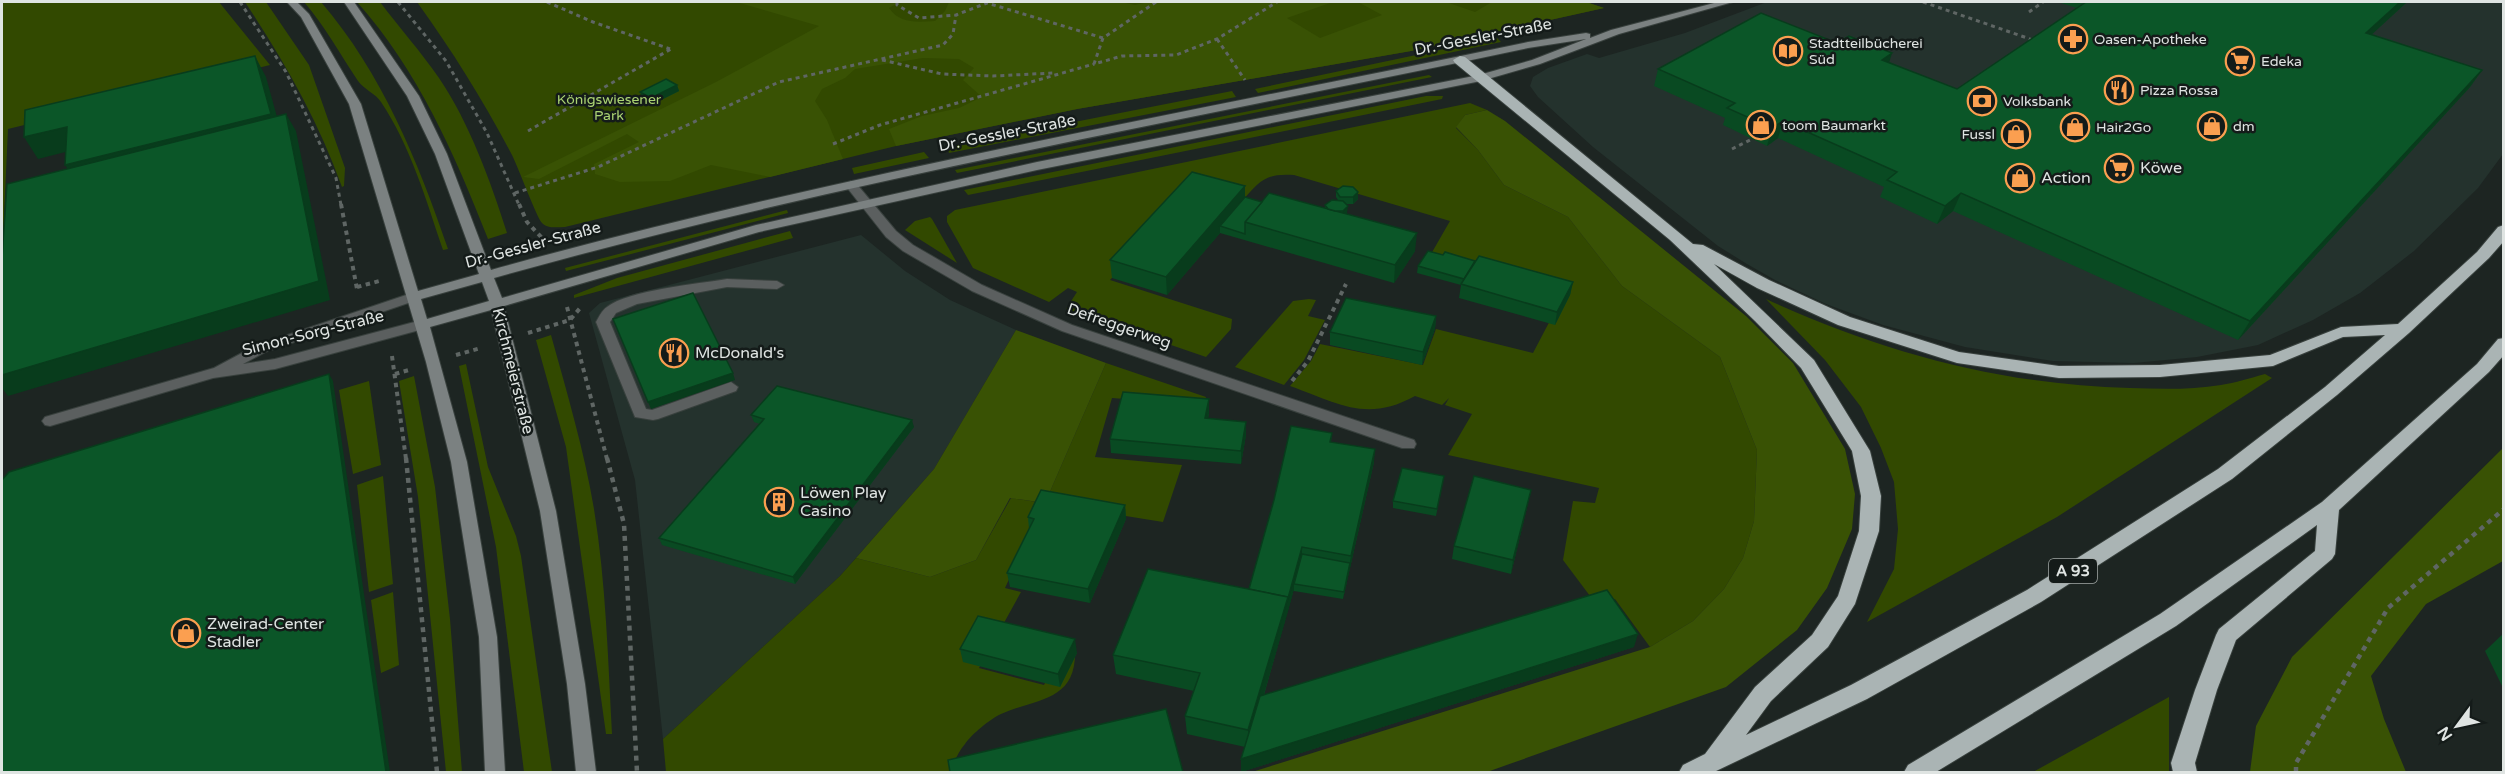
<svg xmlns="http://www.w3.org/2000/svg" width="2505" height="774" font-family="'Varela Round',sans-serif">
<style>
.built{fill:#24322d}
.green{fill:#324900}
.forest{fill:#395204}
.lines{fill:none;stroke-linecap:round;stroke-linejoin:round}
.lane-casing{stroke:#38403d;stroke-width:2}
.street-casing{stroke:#38403d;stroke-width:2}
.secondary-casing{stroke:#38403d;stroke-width:2}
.highway-casing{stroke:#38403d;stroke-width:2}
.path-far2{stroke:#5f6664;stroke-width:3;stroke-dasharray:4 4;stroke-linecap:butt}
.path-far1{stroke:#5f6664;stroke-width:4;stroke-dasharray:4.5 4.5;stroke-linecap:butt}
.path{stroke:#5f6664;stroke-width:4.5;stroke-dasharray:5 5;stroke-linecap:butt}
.lane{fill:#5b5f5f;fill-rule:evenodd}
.street{fill:#5b5f5f;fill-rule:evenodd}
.secondary{fill:#7b8181;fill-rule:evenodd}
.highway{fill:#aab4b4;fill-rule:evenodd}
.wall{fill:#094a22}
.shaded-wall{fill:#083c1c}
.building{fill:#0b5628;stroke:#083c1c;stroke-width:1.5}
.labels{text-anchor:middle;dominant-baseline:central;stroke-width:5;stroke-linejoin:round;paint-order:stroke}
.far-poi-label{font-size:14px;fill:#dfe4e2;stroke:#141b19;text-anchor:start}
.far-park-label{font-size:14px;fill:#abd373;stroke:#141b19}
.shield{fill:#141b19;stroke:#a2a8a6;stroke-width:1.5}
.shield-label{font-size:15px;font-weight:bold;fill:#dfe4e2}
.street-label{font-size:16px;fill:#dfe4e2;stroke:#141b19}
.poi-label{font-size:16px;fill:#dfe4e2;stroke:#141b19;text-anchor:start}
</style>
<rect width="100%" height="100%" fill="#1d2522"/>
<!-- built -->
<g class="built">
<path d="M1767 2H2503V154L2478 188 2414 251 2360 293 2313 320 2258 345 2197 357 2134 363 2053 361 1965 347 1883 325 1826 304 1775 280 1747 264 1718 246 1593 147 1538 97 1530 86 1533 77 1548 68 1587 54 1599 58 1685 33Z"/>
<path d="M861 235 905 271 950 300 1016 330 934 469 840 576 663 739 635 480 589 313 600 303Z"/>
</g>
<!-- green -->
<g class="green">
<path d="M2 2H219L270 65 8 129 2 260Z"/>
<path d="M245 2H266L309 65 345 168 344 186 342 187C318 120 284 61 245 2Z"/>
<path d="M304 2H321C382 73 418 161 448 249L443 250C426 200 411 147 381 102 376 94 365 90 358 81 340 54 325 26 304 2Z"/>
<path d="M357 2H380C399 27 421 52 439 78 469 122 491 182 507 233L488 239C455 155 418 70 357 2Z"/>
<path d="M417 2H1586L1604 8 1411 51 1077 109 896 146 565 227C557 227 548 229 542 223 537 218 518 167 512 155 483 100 453 52 417 2Z"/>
<path d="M1497 38 1501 42 1258 93 1255 89Z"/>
<path d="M1429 75 1432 77 957 173 955 170Z"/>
<path d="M1232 91 1236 97 949 153 947 147Z"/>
<path d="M1426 96H1443L1442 99 1388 110 968 195 964 190Z"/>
<path d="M1470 103 1487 110 1465 115 1456 128 1478 150 1504 185 1568 217 1622 286 1720 357 1757 450 1754 521 1743 558 1724 589 1693 621 1650 647 1615 599 1596 604 1563 560 1573 501 1595 503 1599 488 1448 455 1472 414 1445 405 1449 398 1442 405 1415 396C1366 423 1338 403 1290 386L1311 361 1320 344 1423 365 1436 329 1533 353 1565 292 1431 254 1450 221 1294 175C1265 173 1260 181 1241 202L1193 189 1110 280 1232 319 1231 329 1206 357 1066 309 1077 292 1068 288 1049 302 973 268 947 222V216L955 210Z"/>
<path d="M924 152 929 158 854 174 852 168Z"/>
<path d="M787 210 788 213 566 271 565 268Z"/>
<path d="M930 217 932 219 957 263 905 230 915 221Z"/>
<path d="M790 231 793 238 574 298V295L617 278Z"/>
<path d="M1309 299 1316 300 1308 316 1325 320 1304 360 1284 385 1235 367 1293 301Z"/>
<path d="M1766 299C1881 352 2002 385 2130 388 2160 389 2191 390 2221 385 2235 383 2250 378 2265 374L2272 378 2057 517 1867 622 1894 569 1898 529 1894 482 1881 448 1861 407 1825 360Z"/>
<path d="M551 335C567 393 584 450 594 509 606 583 608 659 612 734H606L566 447 536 340Z"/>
<path d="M1106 363 1206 397 1203 412 1164 402 1112 398 1095 457 1182 465 1163 522 1045 503Z"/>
<path d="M466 364 488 467 516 536 521 556 552 772H524L496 547 459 366Z"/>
<path d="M414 376 435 487 450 619 462 772H446L418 497 399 381Z"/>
<path d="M369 381 381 465 353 474 339 390Z"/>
<path d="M383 476 393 584 369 592 357 485Z"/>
<path d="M1011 498 1044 503 1005 588 1021 592 979 668 1044 685 1066 640 1075 646C1078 702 1039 697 1001 714 990 719 972 734 965 744 958 752 954 763 949 772H666L663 739 840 576 856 558 930 577 976 560Z"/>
<path d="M393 592 399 665 381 673 371 600Z"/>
<path d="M2169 697V772H2033Z"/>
</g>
<!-- forest -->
<g class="forest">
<path d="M736 2H900L889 8C900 24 916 22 935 21L945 11 949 2H1121L1135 5 1148 2H1333L1287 18 1320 38 1382 15 1358 2H1446L1475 12 1492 2H1586L1604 8 1411 51 1077 109 896 146 889 129 922 116 959 108 982 97 963 80 974 68 959 59 923 58 855 69 845 78 822 89 815 101 827 120 843 159 770 177 711 165 670 181 620 182 595 174 594 164 639 142 627 134 539 179 523 177 716 82 819 26Z"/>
<path d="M1487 110 1505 121 1746 316 1793 363 1845 449 1855 494 1852 529 1827 588 1797 630 1726 687 1487 772H1252L1650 647 1693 621 1724 589 1743 558 1754 521 1757 450 1720 357 1622 286 1568 217 1504 185 1478 150 1456 127 1465 115Z"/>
<path d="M1016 330 1106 363 1045 503 1010 498 976 560 930 577 856 558 934 469Z"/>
<path d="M2503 448V561L2426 604 2371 676 2384 719 2406 772H2250L2256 726 2292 657Z"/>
</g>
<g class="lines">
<!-- lane casing -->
<g class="lane-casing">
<path id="lane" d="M727 279 777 281 784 285 777 289 727 287 637 304 616 313 610 322 646 409 652 410 731 382 738 387 736 391 658 419 653 420 635 417 596 322C599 317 602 310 607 307 629 290 698 284 727 279Z"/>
</g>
<!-- street casing -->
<g class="street-casing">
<g id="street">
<path d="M851 181 855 182 896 231 913 245 982 285 1072 325 1414 440 1416 444 1414 448H1402L1062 331 972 291 903 251 886 237 845 185Z"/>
<path d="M412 293 419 297 417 300 265 352 243 364 275 359 422 320 429 325 427 328 275 369 213 378 50 426 45 425 42 421 45 417 214 368 255 346Z"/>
</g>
</g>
<!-- secondary casing -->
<g class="secondary-casing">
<path id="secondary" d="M287 2H297L309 14 361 104 418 291 479 274 435 154 407 96 344 2H354L419 96 447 154 491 270C832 175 1182 114 1528 42L1586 33 1590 34V38L1611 30 1718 2H1733L1619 34 1540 64 1481 81 1037 170 759 232 504 306 556 511 585 684 596 772H576L567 684 540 511 491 310 430 327 467 462 497 637 505 772H485L479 637 451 462 426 362 349 104 301 17ZM1586 39 1532 60 1479 75 1037 162 756 225 502 298 494 278C834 182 1183 121 1528 48ZM482 282 489 301 427 319 421 299Z"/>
</g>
<!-- highway casing -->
<g class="highway-casing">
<g id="highway">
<path d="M1460 56 1465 57 1693 244 1703 245 1769 280 1850 317 1959 352 2059 366 2160 365 2270 355 2341 327 2398 324 2477 252 2498 227 2504 225V241L2489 258 2409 333 2337 395 2232 479 2041 602 1867 699 1714 772H1679L1683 765 1705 754 1755 687 1812 635 1838 596 1859 531 1861 496 1852 451 1801 368 1755 321 1670 240 1455 63 1453 60ZM1714 264 1757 288 1838 325 1957 363 2059 378 2160 377 2273 366 2343 337 2385 335 2325 387 2218 469 2027 590 1851 685 1746 735 1771 701 1828 647 1855 604 1879 531 1881 496 1870 451 1814 360Z"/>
<path d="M2504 338V355L2489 372 2339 510 2335 554 2332 559 2236 640 2217 690 2195 763 2197 772H2173L2171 763 2195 690 2216 635 2219 629 2315 551 2317 525 2176 626 1936 772H1904L1908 765 2160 614 2322 502 2477 364 2498 339Z"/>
</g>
</g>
<!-- path-far2 -->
<g class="path-far2">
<path d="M240 2 286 72 336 178 341 205"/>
<path d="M398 2 446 61 487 133 519 205"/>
<path d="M547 2 593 22 670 49"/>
<path d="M897 2V5L919 18 956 15 987 3 1103 38"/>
<path d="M1156 2 1103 38 1094 64 1122 56 1176 55 1217 39 1277 2"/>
<path d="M1923 2 2033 40"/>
<path d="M2029 12 2043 2"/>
<path d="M1217 39 1245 80"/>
<path d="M882 60 942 74 993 76 1053 73"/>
<path d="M528 131 671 49"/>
<path d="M833 144 880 125 1094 64"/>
<path d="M1732 149 1752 139"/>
<path d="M515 193 598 167 779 82 943 45 953 34 956 15"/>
</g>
<!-- path-far1 -->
<g class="path-far1">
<path d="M341 204 357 289"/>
<path d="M519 204 527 222 542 238"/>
<path d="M357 287 383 280"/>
<path d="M567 307 607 459"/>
<path d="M528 333 570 320 581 307"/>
<path d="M456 355 481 348"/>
<path d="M392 356 406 459"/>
<path d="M395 374 409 370"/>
<path d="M1292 381 1308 361 1346 284"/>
</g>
<!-- path -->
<g class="path">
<path d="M406 458 437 772"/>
<path d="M607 458 624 524 637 772"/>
<path d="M2296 772V763L2388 608 2504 509"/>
</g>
<!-- lane -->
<use href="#lane" class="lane"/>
<!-- street -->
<use href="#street" class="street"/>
<!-- secondary -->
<use href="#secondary" class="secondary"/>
<!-- highway -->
<use href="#highway" class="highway"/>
</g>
<!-- wall -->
<g class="wall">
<path d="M2058 2H2407L2372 34 2482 70 2470 87 2238 340 1953 211 1937 224 1880 197 1884 187 1778 138 1767 146 1723 125 1725 118 1654 86 1658 69 1837 43 1889 62 1957 89 2077 8Z"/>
<path d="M677 85 679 91 653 104 642 99 640 92Z"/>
<path d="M1336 191 1358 192V199L1353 204H1345L1347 213 1346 214 1415 251 1394 283 1220 233 1167 295 1112 278 1110 260 1262 202 1325 208V205L1338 200 1336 197Z"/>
<path d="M1443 255 1573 282 1570 295 1555 325 1459 298 1461 285 1417 273 1418 266Z"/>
<path d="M1436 316 1435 329 1422 365 1330 345V332Z"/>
<path d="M1209 399V413L1208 419 1246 422V435L1241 464 1111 453 1110 439Z"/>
<path d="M751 415 914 427 795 584 662 545 659 538 760 424 754 422Z"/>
<path d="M1332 433 1331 442 1374 462 1343 599 1294 591V589L1264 695 1634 647 1241 772V759L1245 747 1187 734 1185 716 1194 691 1116 674 1113 655 1249 589Z"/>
<path d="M1444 476 1436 516 1393 508V501Z"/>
<path d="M1528 503 1511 574 1452 559 1454 546Z"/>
<path d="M1125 505 1126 519 1090 603 1010 587 1007 573 1029 529 1028 517Z"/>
<path d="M2504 633V690L2485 651Z"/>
<path d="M960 649 1077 653 1060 687 963 662Z"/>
</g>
<!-- shaded-wall -->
<g class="shaded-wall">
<path d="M2400 2H2407L2356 49 2366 33Z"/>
<path d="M1892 53 1887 70 1882 60Z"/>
<path d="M255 56 266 77 282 135 80 187 65 165Z"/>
<path d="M2482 70 2470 87 2238 340 2250 321Z"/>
<path d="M677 85 679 91 653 104 651 98Z"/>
<path d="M286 114 296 131 330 300 8 396 2 388V375Z"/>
<path d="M1783 121 1778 138 1767 146 1772 128Z"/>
<path d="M67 127 81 148 38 159 24 137Z"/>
<path d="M1245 186V204L1220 226V233L1167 295 1166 277Z"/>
<path d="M1358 192V199L1353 204V197Z"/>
<path d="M1961 193 1953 211 1937 224 1945 206Z"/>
<path d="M1348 206 1347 213 1342 218 1343 211Z"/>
<path d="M1417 233 1415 251 1394 283 1395 265Z"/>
<path d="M1573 282 1570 295 1555 325 1557 312Z"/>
<path d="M1436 316 1435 329 1422 365 1423 352Z"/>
<path d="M733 373 735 380 651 409 648 402Z"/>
<path d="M329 374 333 381 390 772H386Z"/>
<path d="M1209 399V413L1205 432V418Z"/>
<path d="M912 420 914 427 795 584 793 577Z"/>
<path d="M1246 422V435L1241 464V451Z"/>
<path d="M1375 449 1374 462 1343 599 1351 556Z"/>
<path d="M1531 490 1528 503 1511 574 1513 560Z"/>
<path d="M1125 505 1126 519 1090 603 1088 589Z"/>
<path d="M1302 547V561L1294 584V589L1287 615 1248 748V730Z"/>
<path d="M1638 634 1634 647 1241 772V759Z"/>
<path d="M1075 639 1077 653 1060 687 1058 674Z"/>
</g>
<!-- building -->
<g class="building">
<path d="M2086 2H2400L2366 33 2482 70 2250 321 1961 193 1945 206 1887 180 1897 172 1783 121 1772 128 1727 108 1735 103 1658 69 1761 13 1837 43 1849 36 1892 53 1882 60 1957 89Z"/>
<path d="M255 56 271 114 65 165 67 127 24 137 25 110Z"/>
<path d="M666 79 677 85 651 98 640 92Z"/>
<path d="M286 114 319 281 2 375V258L7 184Z"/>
<path d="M1192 172 1245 186 1166 277 1110 260Z"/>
<path d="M1343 186 1353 187 1358 192 1353 197H1340L1336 191Z"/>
<path d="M1269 193 1417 233 1395 265 1245 222Z"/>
<path d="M1245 197 1262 202 1245 222V234L1220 226Z"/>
<path d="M1332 200 1343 201 1348 206 1343 211H1335L1328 209 1325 205Z"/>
<path d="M1428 251 1443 255 1445 252 1475 261 1464 279 1418 266Z"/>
<path d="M1479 256 1573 282 1557 312 1461 284Z"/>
<path d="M693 293 733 373 648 402 613 319Z"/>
<path d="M1346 298 1436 316 1423 352 1330 332Z"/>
<path d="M329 374 386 772H2V480L9 472Z"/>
<path d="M777 386 912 420 793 577 659 538 764 419 751 415Z"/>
<path d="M1123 392 1209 399 1205 418 1246 422 1241 451 1110 439Z"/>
<path d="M1291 426 1332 433 1330 442 1375 449 1351 556 1302 547 1287 602 1288 597 1249 589 1274 500Z"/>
<path d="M1402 468 1444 476 1437 509 1393 501Z"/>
<path d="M1474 476 1531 490 1513 560 1454 546Z"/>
<path d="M1041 490 1125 505 1088 589 1007 573 1034 519 1028 517Z"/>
<path d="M1302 554 1350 563 1344 592 1294 584Z"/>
<path d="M1148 569 1288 597 1248 730 1185 716 1200 673 1113 655Z"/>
<path d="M1607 590 1638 634 1241 759 1260 696Z"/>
<path d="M978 616 1075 639 1058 674 960 649Z"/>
<path d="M1166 709 1183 772H950L948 760Z"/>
</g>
<!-- icons -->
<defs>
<g id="pharmacy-ring" transform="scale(1.5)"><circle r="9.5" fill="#141b19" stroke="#fb9f50" stroke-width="1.5"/><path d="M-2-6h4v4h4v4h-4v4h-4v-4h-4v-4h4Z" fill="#fb9f50"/></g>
<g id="library-ring" transform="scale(1.5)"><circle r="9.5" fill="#141b19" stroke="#fb9f50" stroke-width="1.5"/><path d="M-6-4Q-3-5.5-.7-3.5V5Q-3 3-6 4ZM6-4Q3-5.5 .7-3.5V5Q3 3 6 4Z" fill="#fb9f50"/></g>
<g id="supermarket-ring" transform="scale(1.5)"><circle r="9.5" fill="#141b19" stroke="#fb9f50" stroke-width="1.5"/><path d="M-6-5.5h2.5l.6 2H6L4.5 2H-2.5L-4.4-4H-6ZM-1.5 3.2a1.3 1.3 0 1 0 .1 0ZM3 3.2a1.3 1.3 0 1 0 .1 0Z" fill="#fb9f50"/></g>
<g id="restaurant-ring" transform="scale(1.5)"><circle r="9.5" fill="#141b19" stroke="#fb9f50" stroke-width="1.5"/><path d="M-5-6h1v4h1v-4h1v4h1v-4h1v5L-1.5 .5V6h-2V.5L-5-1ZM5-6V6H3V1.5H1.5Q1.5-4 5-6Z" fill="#fb9f50"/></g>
<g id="bank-ring" transform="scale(1.5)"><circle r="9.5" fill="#141b19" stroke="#fb9f50" stroke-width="1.5"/><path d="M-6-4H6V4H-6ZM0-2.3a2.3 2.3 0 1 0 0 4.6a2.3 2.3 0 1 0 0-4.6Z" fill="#fb9f50"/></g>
<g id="shop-ring" transform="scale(1.5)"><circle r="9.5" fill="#141b19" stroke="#fb9f50" stroke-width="1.5"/><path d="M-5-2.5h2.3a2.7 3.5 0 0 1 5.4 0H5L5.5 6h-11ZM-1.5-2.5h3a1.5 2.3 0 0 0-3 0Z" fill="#fb9f50"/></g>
<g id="building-ring" transform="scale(1.5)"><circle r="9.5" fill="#141b19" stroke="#fb9f50" stroke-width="1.5"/><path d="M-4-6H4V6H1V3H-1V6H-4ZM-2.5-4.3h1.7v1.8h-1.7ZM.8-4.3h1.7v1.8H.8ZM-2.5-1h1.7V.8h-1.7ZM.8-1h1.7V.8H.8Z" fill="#fb9f50"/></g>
</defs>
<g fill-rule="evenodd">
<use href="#pharmacy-ring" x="2073" y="39"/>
<use href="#library-ring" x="1788" y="51"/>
<use href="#supermarket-ring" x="2240" y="61"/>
<use href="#restaurant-ring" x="2119" y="90"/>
<use href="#bank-ring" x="1982" y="101"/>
<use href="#shop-ring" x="1761" y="125"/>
<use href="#shop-ring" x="2212" y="126"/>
<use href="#shop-ring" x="2075" y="127"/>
<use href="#shop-ring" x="2016" y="134"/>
<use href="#supermarket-ring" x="2119" y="168"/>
<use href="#shop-ring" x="2020" y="178"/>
<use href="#restaurant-ring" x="674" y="353"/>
<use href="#building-ring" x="779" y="502"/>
<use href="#shop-ring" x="186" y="633"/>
</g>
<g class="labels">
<!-- far-poi labels -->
<g class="far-poi-label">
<text x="2094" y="39">Oasen-Apotheke</text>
<text x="1809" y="43">Stadtteilbücherei<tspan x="1809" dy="16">Süd</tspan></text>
<text x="2261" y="61">Edeka</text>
<text x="2140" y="90">Pizza Rossa</text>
<text x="2003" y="101">Volksbank</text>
<text x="1782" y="125">toom Baumarkt</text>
<text x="2233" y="126">dm</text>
<text x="2096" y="127">Hair2Go</text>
<text x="1995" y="134" text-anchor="end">Fussl</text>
</g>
<!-- far-park labels -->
<g class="far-park-label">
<text x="609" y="99">Königswiesener<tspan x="609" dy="16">Park</tspan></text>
</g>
<!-- shield labels -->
<rect class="shield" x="2049" y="559" width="48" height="24" rx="4.5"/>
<g class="shield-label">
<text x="2073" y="571">A 93</text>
</g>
<!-- street labels -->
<g class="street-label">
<text transform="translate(1483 37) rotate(-11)">Dr.-Gessler-Straße</text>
<text transform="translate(1007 133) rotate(-11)">Dr.-Gessler-Straße</text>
<text transform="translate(533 245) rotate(-15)">Dr.-Gessler-Straße</text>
<text transform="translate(1119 326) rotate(19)">Defreggerweg</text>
<text transform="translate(313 333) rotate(-14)">Simon-Sorg-Straße</text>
<text transform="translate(513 371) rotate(76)">Kirchmeierstraße</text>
</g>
<!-- poi labels -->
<g class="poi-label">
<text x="2140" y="168">Köwe</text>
<text x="2041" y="178">Action</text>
<text x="695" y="353">McDonald's</text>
<text x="800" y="493">Löwen Play<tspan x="800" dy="18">Casino</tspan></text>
<text x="207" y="624">Zweirad-Center<tspan x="207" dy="18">Stadler</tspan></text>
</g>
</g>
<!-- border -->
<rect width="2505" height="774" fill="none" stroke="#dfe4e2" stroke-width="6"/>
<!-- north arrow -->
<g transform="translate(2457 726) rotate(237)" stroke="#141b19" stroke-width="4.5" paint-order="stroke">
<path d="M0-4.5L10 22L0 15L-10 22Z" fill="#dfe4e2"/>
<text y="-9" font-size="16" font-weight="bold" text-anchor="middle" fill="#dfe4e2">N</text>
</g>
</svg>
